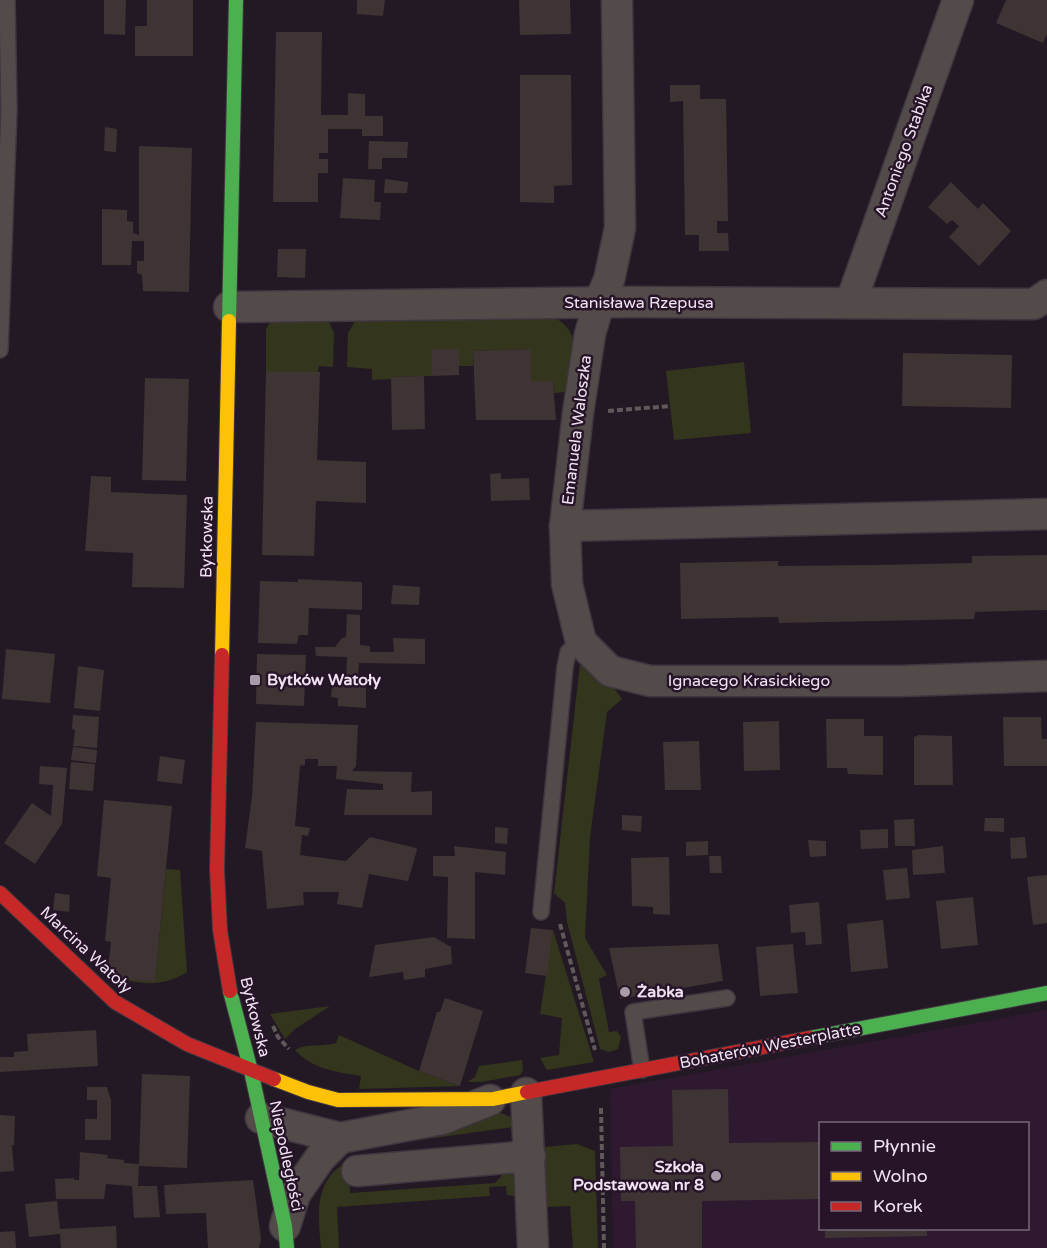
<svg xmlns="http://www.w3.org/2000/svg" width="1047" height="1248" font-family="'Varela Round',sans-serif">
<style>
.built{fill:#2f1930;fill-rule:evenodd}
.green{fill:#33351c}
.building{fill:#3e3434}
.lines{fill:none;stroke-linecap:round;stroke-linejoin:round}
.lane-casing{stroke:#3f3640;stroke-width:18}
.street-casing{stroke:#3f3640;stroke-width:33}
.fast-casing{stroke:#3f3640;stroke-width:16}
.slow-casing{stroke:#3f3640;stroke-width:16}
.jam-casing{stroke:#3f3640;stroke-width:16}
.path{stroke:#60595a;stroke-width:4;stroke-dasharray:6 3;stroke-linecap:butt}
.lane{stroke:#534b4a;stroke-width:15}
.street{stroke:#534b4a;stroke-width:30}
.fast{stroke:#4caf50;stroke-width:14}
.slow{stroke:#ffc107;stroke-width:14}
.jam{stroke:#c62828;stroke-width:14}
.poi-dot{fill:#a89ca9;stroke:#271429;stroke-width:2}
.labels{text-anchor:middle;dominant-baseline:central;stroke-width:5;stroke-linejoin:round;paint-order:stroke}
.street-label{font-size:16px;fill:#f0e3f1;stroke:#271429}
.poi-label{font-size:16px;font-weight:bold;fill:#f0e3f1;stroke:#271429;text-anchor:start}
</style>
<rect width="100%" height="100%" fill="#231924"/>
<!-- built -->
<path class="built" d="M1047 1010V1248H613L610 1089ZM820 1124H1028V1228H820Z"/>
<!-- green -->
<g class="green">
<path d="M555 318C586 334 571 365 566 392L554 393 553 381H531L530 349 473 351V366H459V349H432V376L392 377 391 379 372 380V369L347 367 348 333 356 320Z"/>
<path d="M328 320 334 333 333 367 319 366 318 372H266V329L271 321Z"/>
<path d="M744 362 751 433 674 440 666 371Z"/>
<path d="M580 664C597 673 611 682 622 699L607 712 590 837 585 938 607 975 599 979 609 1032 617 1031 621 1037 618 1049 609 1052 600 1049 567 922 565 903 554 893Z"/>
<path d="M166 869 180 870 187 972C158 990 139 982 107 977L155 981Z"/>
<path d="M553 930 594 1062 547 1070 540 1058 559 1055 562 1018 540 1014Z"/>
<path d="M330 1006 295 1029 285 1039 270 1014Z"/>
<path d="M339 1035 419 1071 460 1086 359 1089 361 1076C337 1072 312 1069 295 1050 306 1043 323 1047 336 1043Z"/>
<path d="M522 1060 523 1070 520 1075 482 1082H467L475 1077 479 1066Z"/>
<path d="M500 1113C509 1115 513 1118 514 1127L354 1149Z"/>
<path d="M577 1144 595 1151 598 1248H573L570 1206 547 1207 544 1147Z"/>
<path d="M349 1161 350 1193 495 1183 506 1171 516 1175 517 1215 514 1196 507 1195 506 1186 489 1187 490 1196 337 1207 339 1248H321C318 1215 313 1179 349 1161Z"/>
</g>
<!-- building -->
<g class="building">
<path d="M104 0H126L125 35 104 34Z"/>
<path d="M147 0H193V56H135V26H147Z"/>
<path d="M357 0H385L383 16 357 14Z"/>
<path d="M519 0H570L571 34 520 35Z"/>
<path d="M1006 0H1047V34L1043 43 996 23Z"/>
<path d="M276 32H322L321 115H348V93L365 94V116H383V136H362V129H328V153H319V159H328V173H318V202H273Z"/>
<path d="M520 75H571L572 185 554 186V203L520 202Z"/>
<path d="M670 85H700V99H726L728 221H717V233H728L729 251H699V235H685L683 101 670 102Z"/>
<path d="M105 127 117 129 116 152 104 151Z"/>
<path d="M369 141 408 142 407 158H382V169H368Z"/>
<path d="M139 146 192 148 189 292 143 291 142 275 137 273V261H144V241H132L131 265H102V209L127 210V221L133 222V233L139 235Z"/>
<path d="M343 178 375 180 374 202H381L380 220 340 218Z"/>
<path d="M385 179 408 182 407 193H384Z"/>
<path d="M951 182 978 209 983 203 1011 231 979 266 949 237 959 226 952 220 947 224 928 207Z"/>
<path d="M278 249H306L305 278 277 277Z"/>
<path d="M432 349H459V375L432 376Z"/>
<path d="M531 349V381H553L556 420H476L473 351Z"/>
<path d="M903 353 1012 355 1011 408 902 406Z"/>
<path d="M266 372H320L317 460 366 462V503L316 501 314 556 262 555Z"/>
<path d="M424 376 425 429 392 430 391 377Z"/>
<path d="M145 378 189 379 186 481 142 480Z"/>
<path d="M501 473V479L529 478 530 500 491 501 490 474Z"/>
<path d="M91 476 111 477V492L187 495 184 588 132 587 133 553 85 551Z"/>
<path d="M1047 555V610L975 612 974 619 779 623 778 617 681 619 680 563 778 561V566L875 565 972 563V556Z"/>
<path d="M298 579 362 582V610L309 608 308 635H299L297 644 258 643 260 581 298 582Z"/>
<path d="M393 585 420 587 419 605 391 604Z"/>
<path d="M347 614 360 615V645L370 646V652H394L393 638 425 639V664L359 663 358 677 366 678V708L338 706V698L331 697 332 687H338L339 682 346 681 347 657 316 656 315 647H335L342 638 346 637Z"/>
<path d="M6 649 55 654 50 703 2 699Z"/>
<path d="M257 654 306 655 304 706 256 704Z"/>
<path d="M78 666 104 670 100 711 74 708Z"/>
<path d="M73 715 99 717 97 748 73 746 75 730 72 729Z"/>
<path d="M1003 717H1041L1042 739H1047V766H1004Z"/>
<path d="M826 719H864V736H883V775L848 774 847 768H827Z"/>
<path d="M779 721 780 770 744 771 743 722Z"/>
<path d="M256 722 358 725 356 766 352 771 412 772 411 792 432 791V815H344L347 789 383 790V784L336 779 337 766H318V759H305V765L300 766 295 826 310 828 308 836 302 835 300 855 346 861 370 837 416 848 417 850 408 881 369 874 362 908 337 904 339 892H303L304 905 267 909 262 851 245 848 252 797Z"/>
<path d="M919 735 952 736 953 785H914V737Z"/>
<path d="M699 741 701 790H665L663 742Z"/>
<path d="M73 747 97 750 96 763 71 760Z"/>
<path d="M160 756 185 760 182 784 157 781Z"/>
<path d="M71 762 95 764 93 791 69 789Z"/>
<path d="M40 766 67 768 62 824 35 864 4 843 32 803 51 816 53 785 39 784Z"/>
<path d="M104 800 172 806 155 982 107 977 111 942 105 941 111 878 97 876Z"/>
<path d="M622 815 642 816 641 832 622 830Z"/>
<path d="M985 818H1004V832L984 831Z"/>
<path d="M914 819 915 846H895L894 820Z"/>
<path d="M495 827 508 828 507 844 495 843Z"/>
<path d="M888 829V848L861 849 860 830Z"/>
<path d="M1025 837 1027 858 1011 859 1010 838Z"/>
<path d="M808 840 826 841V856L810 857Z"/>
<path d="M708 841V855L686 856V842Z"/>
<path d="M454 846 506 852 505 875 475 872V939L447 938 448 877 433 876V856H455Z"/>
<path d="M943 846 945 873 913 875 912 850Z"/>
<path d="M709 856H721L722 873H710Z"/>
<path d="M669 857 670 915 653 914V907L632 906 631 858Z"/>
<path d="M907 868 910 898 886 900 883 870Z"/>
<path d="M1047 875V923L1033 925 1027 877Z"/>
<path d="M55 893 70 895 69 912 53 910Z"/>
<path d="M973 897 978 945 941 949 936 901Z"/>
<path d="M819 902 822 944 806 945 805 932 791 933 789 905Z"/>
<path d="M883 920 888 968 851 972 847 924Z"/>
<path d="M531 928 553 930 547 976 525 973Z"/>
<path d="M434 937 451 947 452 964 425 969V977L404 980 403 972 369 977 375 945Z"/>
<path d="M718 944 723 981 620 999 609 948Z"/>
<path d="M793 944 798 993 760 996 756 947Z"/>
<path d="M445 998 483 1011 460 1086 419 1071 437 1012H440Z"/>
<path d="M96 1030 98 1066 0 1072V1057H14V1052L28 1051 27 1034Z"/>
<path d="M142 1074 190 1076 187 1168 139 1166 138 1186H157L160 1217 134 1218 132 1186 106 1184 104 1199H56L55 1179 74 1178V1180H79L80 1152 108 1155 107 1158 124 1160V1163L139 1164Z"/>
<path d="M87 1087H107L111 1100V1140H85V1119H97V1100H87Z"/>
<path d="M728 1089 729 1143 820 1142V1199L702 1201V1248H636L635 1201H621L620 1147 673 1146 672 1090Z"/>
<path d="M0 1115 15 1116 14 1145H12L14 1171 0 1172Z"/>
<path d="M253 1180 261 1238 259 1248H208L206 1213 166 1214 164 1185Z"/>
<path d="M57 1201 60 1229 116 1226 117 1248H61L60 1234 29 1237 25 1204Z"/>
<path d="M825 1228H927V1236L825 1238Z"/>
<path d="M15 1231 16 1248H0V1232Z"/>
</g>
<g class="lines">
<!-- lane casing -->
<g class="lane-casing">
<g id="lane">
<path d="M0 350 9 110 7 0"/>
<path d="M541 912 565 667 568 652 581 642"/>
<path d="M642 1070 633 1012 727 998"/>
</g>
</g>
<!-- street casing -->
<g class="street-casing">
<g id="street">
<path d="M617 0 620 228 609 280 599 303 590 334 578 413 565 526 1047 514"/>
<path d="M851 302 958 0"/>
<path d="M229 307 631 302 1034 304 1047 295"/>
<path d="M565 526 567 584 581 642 610 671 650 681H902L1047 676"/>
<path d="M526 1093 533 1248"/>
<path d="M261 1118 340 1138 442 1119 490 1100"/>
<path d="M357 1171 530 1156"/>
<path d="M285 1226 295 1194 320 1158 340 1138"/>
</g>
</g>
<!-- fast casing -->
<g class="fast-casing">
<g id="fast">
<path d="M229 321 236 0"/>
<path d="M230 991 251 1071 285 1226 287 1248"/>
<path d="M810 1038 1047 993"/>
</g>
</g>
<!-- slow casing -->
<g class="slow-casing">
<g id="slow">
<path d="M222 655 229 321"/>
<path d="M274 1079 308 1092 338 1100 493 1099 527 1092"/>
</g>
</g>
<!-- jam casing -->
<g class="jam-casing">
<g id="jam">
<path d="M222 655 217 869 220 930 230 991"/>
<path d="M0 893 115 1002 187 1044 274 1079"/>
<path d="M527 1092 810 1038"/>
</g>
</g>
<!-- path -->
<g class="path">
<path d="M608 411 670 406"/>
<path d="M560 924 595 1050"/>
<path d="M273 1026 278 1037 289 1049"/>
<path d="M601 1108 604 1248"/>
</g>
<!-- lane -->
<use href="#lane" class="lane"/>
<!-- street -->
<use href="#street" class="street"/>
<!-- fast -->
<use href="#fast" class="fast"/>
<!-- slow -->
<use href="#slow" class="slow"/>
<!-- jam -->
<use href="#jam" class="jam"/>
</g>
<!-- markers -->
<g class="poi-dot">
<rect x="249" y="674" width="12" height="12" rx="3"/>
<circle cx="625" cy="992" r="6"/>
<circle cx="716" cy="1176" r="6"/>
</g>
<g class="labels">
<!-- street labels -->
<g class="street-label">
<text transform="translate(904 151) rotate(-70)">Antoniego Stabika</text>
<text x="639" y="303">Stanisława Rzepusa</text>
<text transform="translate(577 430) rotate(-83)">Emanuela Waloszka</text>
<text transform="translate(207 537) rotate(-89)">Bytkowska</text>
<text x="749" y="681">Ignacego Krasickiego</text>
<text transform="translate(86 950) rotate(43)">Marcina Watoły</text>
<text transform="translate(255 1017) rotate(76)">Bytkowska</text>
<text transform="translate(770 1046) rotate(-11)">Bohaterów Westerplatte</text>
<text transform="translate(286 1156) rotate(78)">Niepodległości</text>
</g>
<!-- poi labels -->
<g class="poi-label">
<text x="267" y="680">Bytków Watoły</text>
<text x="637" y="992">Żabka</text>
<text x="704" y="1167" text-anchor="end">Szkoła<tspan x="704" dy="18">Podstawowa nr 8</tspan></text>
</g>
</g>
<!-- legend -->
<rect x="819" y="1122" width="210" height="108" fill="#271429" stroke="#776779" stroke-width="1.5"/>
<rect x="831" y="1142" width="30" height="9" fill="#4caf50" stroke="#776779" stroke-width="1.5"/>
<text x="873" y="1152" font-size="18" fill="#f0e3f1">Płynnie</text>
<rect x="831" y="1172" width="30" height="9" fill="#ffc107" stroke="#776779" stroke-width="1.5"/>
<text x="873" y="1182" font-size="18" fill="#f0e3f1">Wolno</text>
<rect x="831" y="1202" width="30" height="9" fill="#c62828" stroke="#776779" stroke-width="1.5"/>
<text x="873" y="1212" font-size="18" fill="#f0e3f1">Korek</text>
</svg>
